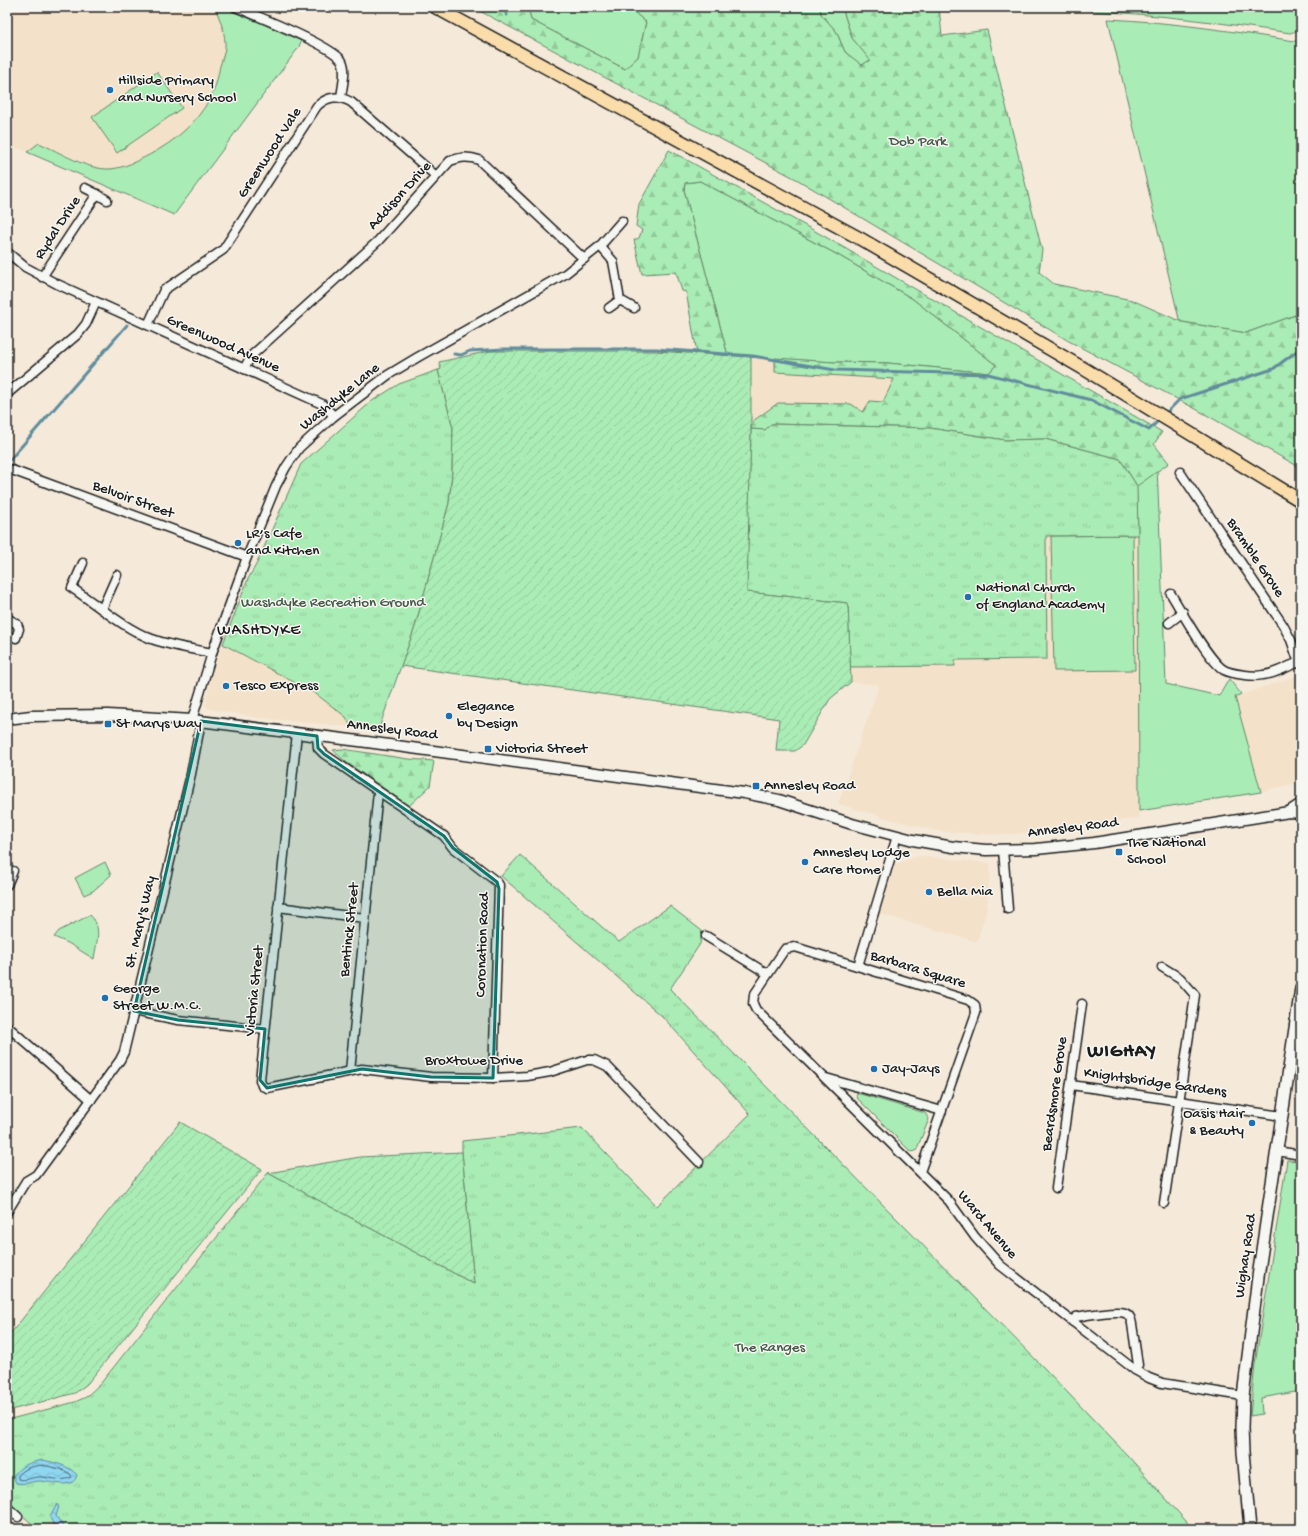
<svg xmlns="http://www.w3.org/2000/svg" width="1308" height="1536" font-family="'Gochi Hand',sans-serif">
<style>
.built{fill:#f4e1ca}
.grass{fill:#aaecb5;stroke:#638468}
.forest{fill:url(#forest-firs);stroke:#638468}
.park{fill:url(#park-tufts);stroke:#638468}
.garden{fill:url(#garden-furrows);stroke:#638468}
.water{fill:url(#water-waves);stroke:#618c9c}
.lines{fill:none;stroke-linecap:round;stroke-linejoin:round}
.shore{stroke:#4a6671;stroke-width:1}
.stream{stroke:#618c9c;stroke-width:3}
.minor-casing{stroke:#1c1c1c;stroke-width:11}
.tertiary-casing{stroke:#1c1c1c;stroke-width:13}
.secondary-casing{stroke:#1c1c1c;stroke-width:14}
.primary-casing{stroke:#1c1c1c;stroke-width:15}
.minor{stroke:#f6f6f2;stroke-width:8}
.tertiary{stroke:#f6f6f2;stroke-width:10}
.secondary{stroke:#f6f6f2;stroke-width:11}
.primary{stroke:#faddab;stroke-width:12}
.marked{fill:#0f766e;fill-opacity:0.2;stroke:#0f766e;stroke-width:3;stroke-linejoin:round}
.poi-dot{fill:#1f6fb2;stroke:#f6f6f2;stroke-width:1.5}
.labels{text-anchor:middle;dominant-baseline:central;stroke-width:3;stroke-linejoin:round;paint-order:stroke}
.poi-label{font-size:15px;fill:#1c1c1c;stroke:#f6f6f2;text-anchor:start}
.park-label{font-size:15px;fill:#475a4a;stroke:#f6f6f2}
.street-label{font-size:15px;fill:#1c1c1c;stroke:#f6f6f2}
.neighbourhood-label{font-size:16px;letter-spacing:1px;fill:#1c1c1c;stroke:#f6f6f2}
.district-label{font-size:19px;font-weight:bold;letter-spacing:1px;fill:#1c1c1c;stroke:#f6f6f2}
</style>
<defs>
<pattern id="forest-firs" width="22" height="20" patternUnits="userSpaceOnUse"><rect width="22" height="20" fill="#aaecb5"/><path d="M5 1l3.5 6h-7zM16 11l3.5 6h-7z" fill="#92ca9b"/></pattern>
<pattern id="park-tufts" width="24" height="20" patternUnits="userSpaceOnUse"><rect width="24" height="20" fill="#aaecb5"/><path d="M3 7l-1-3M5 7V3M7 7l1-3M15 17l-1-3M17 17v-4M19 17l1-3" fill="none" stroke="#92ca9b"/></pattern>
<pattern id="garden-furrows" width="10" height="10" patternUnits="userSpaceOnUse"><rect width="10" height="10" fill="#aaecb5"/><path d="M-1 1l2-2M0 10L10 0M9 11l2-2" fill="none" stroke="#92ca9b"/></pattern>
<pattern id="water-waves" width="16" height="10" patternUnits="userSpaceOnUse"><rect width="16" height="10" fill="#8fd6f1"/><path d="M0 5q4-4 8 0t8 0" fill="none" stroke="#7bb7ce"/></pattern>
</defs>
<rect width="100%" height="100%" fill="#f5eada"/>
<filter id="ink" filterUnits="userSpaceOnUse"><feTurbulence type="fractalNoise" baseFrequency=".025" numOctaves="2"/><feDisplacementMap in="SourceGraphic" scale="8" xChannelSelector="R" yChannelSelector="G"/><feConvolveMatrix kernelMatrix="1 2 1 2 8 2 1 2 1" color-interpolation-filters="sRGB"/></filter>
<g filter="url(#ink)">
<!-- built -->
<g class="built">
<path d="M7 7H215L222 27 225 48 216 82 211 98 193 122 178 137 164 147 133 163 112 169H101L91 167 39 143 27 152 7 144Z"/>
<path d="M751 357 989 373 1132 434 1137 486 1138 535 1139 818 1071 828 1033 832 1006 835 976 834 936 831 900 822 838 804 879 685 851 682 848 603 746 592 751 429Z"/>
<path d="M223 644 316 694 346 717 351 727 259 718 208 709 205 705 214 666Z"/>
<path d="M1301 674V782L1261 792 1235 697Z"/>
<path d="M918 856 991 863 987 909 977 942 880 914 895 864Z"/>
</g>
<!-- grass -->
<g class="grass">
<path d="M215 7H225L301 41 299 47 174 215 27 152 39 143C60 152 87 170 110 169 124 168 137 161 149 155 174 142 197 123 210 98 216 88 218 76 220 66 222 60 224 54 225 48 226 34 220 20 215 7Z"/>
<path d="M528 7H628L646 22 638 57 625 69 531 20Z"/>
<path d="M820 7H842L852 38 871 60 862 66 845 52 836 31 821 14Z"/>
<path d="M1090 7H1301C1301 19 1304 30 1290 33 1223 23 1157 14 1090 11Z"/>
<path d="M1108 19C1173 22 1237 32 1301 42V313L1246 333 1182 322 1179 319Z"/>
<path d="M157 72 182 108 117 153 92 117Z"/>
<path d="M700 181 838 255 913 299 996 365 989 373 888 363 834 362 728 356 684 190 685 183Z"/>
<path d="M1157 466 1166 684 1219 696 1229 679 1241 694 1235 697 1261 792 1139 811 1138 535 1136 473Z"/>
<path d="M1133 535 1135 670 1054 671 1051 536Z"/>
<path d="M105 862 111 875 93 891 84 895 75 878Z"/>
<path d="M90 915C103 927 96 943 94 959L68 943 54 937 59 931Z"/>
<path d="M857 1093 925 1113 929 1119 916 1151 911 1152 856 1097Z"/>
<path d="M1287 1160 1301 1161V1391L1261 1398 1262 1414 1250 1416 1255 1364Z"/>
</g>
<!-- forest -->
<g class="forest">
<path d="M472 7H528L531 20 625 69 638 57 646 22 628 7H820L821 14 836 31 845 52 862 65 870 60 852 38 842 7H939L942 36 987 30 1042 250 1039 272 1054 284 1132 300 1182 322 1246 333 1301 313V468L1194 408 1067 340 798 180Z"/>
<path d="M669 150 822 235 1162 432 1154 444 1169 463 1137 486 1120 459 1045 439 1005 440 930 428 771 424 765 430 751 429 753 421 778 403 851 404 863 412 870 401 883 402 894 379 775 372V358L834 362 888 363 989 373 996 365 913 299 838 255 700 181 685 183 684 190 728 356 697 353 686 292 682 291 676 272 642 274 634 240 639 238 642 230 636 226 639 204Z"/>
<path d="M342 749 408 759 434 761 430 786 409 806 346 762 333 750Z"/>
</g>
<!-- park -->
<g class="park">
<path d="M438 370 453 428 452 473 449 503 415 627 379 728 351 727 346 717 316 694 223 644 248 579 257 563 301 464 372 401 399 384Z"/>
<path d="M771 424 930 428 1005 440 1045 439 1120 459 1137 486 1138 535 1046 536 1047 659 955 660V666L850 667 848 603 746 592 751 429 765 430Z"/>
<path d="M520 855 619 942 670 906 702 931 700 944 670 989 1047 1371 1128 1456 1193 1529H38L7 1502V1420L75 1402 86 1397 101 1383 268 1173 474 1284 462 1152V1141L582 1128 657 1206 750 1114 662 1016 501 876Z"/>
</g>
<!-- garden -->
<g class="garden">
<path d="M490 351H656L751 357V429L747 592 848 603 851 682 830 699 803 745 795 751H776L779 719 401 666 415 627 449 503 452 473 453 428 438 370 441 369 439 362Z"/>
<path d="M180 1122 262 1169 87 1384 75 1393 7 1411V1338Z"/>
<path d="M462 1152 474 1284 268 1173 360 1157Z"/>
</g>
<!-- water -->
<g class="water">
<path d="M43 1460C56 1463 68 1465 77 1475 76 1478 75 1481 71 1483 61 1486 49 1481 38 1481 30 1482 24 1485 16 1483L13 1476C22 1464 29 1463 43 1460Z"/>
<path d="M57 1504 59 1507 56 1516 65 1529H55L50 1517Z"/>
</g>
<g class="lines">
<!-- shore -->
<path class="shore" d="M43 1465 60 1469 69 1473 72 1477C61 1483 48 1476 37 1477 31 1478 24 1481 18 1479V1476C24 1468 33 1466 43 1465Z"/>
<!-- stream -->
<g class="stream">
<path d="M503 7 507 15"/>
<path d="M454 354 461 355 470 351 503 349H656L753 356 835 370 988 374 1091 400 1149 430 1161 418"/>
<path d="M1165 414 1180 399 1273 369 1301 348"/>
<path d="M7 463 127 325"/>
</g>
<!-- minor casing -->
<g class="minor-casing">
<g id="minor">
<path d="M235 7C255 15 333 46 342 61 347 71 342 87 341 98"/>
<path d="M85 188 97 194"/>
<path d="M600 246 613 261 620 300"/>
<path d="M7 252 25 267 57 284 322 404 334 416"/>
<path d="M42 277 97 194 107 200"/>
<path d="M609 308 620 300 634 308"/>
<path d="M148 325 164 290 223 250 317 106C328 96 338 95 351 102L436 176"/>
<path d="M244 369 251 356 378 241 450 161C461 157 468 156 479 160L584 259"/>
<path d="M7 394 78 334 86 324 96 302"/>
<path d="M9 469 247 557"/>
<path d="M1180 472 1283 625 1291 640 1299 663"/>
<path d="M83 563 72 588C96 604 125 629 152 639 171 646 192 649 212 653"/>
<path d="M1171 594C1182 612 1208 660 1224 670 1232 674 1254 677 1263 675 1277 674 1288 665 1301 662"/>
<path d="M102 609 117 575"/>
<path d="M7 618 17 624 19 629 16 638"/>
<path d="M1169 623 1183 612"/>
<path d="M192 720 212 653 247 557 276 486 286 467 299 448 334 416 388 375 418 357 565 274 600 246 622 221"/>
<path d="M297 733 260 1080 262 1086 267 1088 362 1069 431 1077 493 1078 527 1076 550 1072 587 1060H594L607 1066 699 1162"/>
<path d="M317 736 318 748 324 754 444 836 453 848 497 882 499 885 493 1078"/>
<path d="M1003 850 1008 909"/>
<path d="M7 885 13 871"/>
<path d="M278 907 365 918"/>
<path d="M706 936 768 974"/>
<path d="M858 966 897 836"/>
<path d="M1162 967 1180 978 1195 995 1164 1203"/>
<path d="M134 1011 178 1020 265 1029"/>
<path d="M7 1026 91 1100"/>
<path d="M350 1071 378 792"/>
<path d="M826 1078 942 1111"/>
<path d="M1071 1085 1282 1116"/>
<path d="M1277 1151 1301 1155"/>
<path d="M920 1172 976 1013 975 1005 968 1000 795 947 785 949 754 995 753 1004 756 1010 949 1201 975 1237 1000 1265 1135 1370 1149 1378 1162 1383 1243 1396"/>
<path d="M1056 1188 1082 1004"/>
<path d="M7 1212 26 1181 36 1175 120 1060 124 1052 191 774 201 721"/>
<path d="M1073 1322 1076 1317C1086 1315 1117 1310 1125 1313 1130 1315 1131 1319 1132 1324L1138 1365 1135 1370"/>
<path d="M7 1507 18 1517"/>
</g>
</g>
<!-- tertiary casing -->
<g class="tertiary-casing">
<g id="tertiary">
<path d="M7 719 31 716 108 715 192 720 367 742 744 793 779 800 852 824 913 840 953 847 986 850 1036 849 1094 843 1289 812 1301 813"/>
<path d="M1289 812 1301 804"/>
</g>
</g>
<!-- secondary casing -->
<g class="secondary-casing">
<path id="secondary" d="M1250 1529 1243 1452 1242 1428 1243 1396 1258 1277 1301 988"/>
</g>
<!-- primary casing -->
<g class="primary-casing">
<path id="primary" d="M435 7 859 238 1086 370 1301 501"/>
</g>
<!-- minor -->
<use href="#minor" class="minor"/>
<!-- tertiary -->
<use href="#tertiary" class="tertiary"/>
<!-- secondary -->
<use href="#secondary" class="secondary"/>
<!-- primary -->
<use href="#primary" class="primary"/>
</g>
</g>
<!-- marked area -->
<path class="marked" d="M201 721 317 736 318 748 324 754 444 836 453 848 497 882 499 889 493 1078 431 1077 362 1069 267 1088 260 1080 265 1029 178 1020 134 1011Z"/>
<!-- markers -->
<g class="poi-dot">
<circle cx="110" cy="90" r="4"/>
<circle cx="238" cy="543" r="4"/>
<circle cx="968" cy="597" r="4"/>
<circle cx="226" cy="686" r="4"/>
<circle cx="449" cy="716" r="4"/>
<rect x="104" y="720" width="8" height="8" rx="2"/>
<rect x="484" y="745" width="8" height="8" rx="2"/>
<rect x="752" y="782" width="8" height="8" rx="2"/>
<rect x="1115" y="848" width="8" height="8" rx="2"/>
<circle cx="805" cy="862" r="4"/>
<circle cx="929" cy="892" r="4"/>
<circle cx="105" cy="998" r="4"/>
<circle cx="874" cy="1069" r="4"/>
<circle cx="1252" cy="1123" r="4"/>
</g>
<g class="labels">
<!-- poi labels -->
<g class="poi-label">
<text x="118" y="81">Hillside Primary<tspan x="118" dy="17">and Nursery School</tspan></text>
<text x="246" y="534">LR’s Cafe<tspan x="246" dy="17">and Kitchen</tspan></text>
<text x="976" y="588">National Church<tspan x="976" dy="17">of England Academy</tspan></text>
<text x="234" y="686">Tesco Express</text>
<text x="457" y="707">Elegance<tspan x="457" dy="17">by Design</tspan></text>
<text x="116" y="724">St Marys Way</text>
<text x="496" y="749">Victoria Street</text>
<text x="764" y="786">Annesley Road</text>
<text x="1127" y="843">The National<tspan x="1127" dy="17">School</tspan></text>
<text x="813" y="853">Annesley Lodge<tspan x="813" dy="17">Care Home</tspan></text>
<text x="937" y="892">Bella Mia</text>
<text x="113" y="989">George<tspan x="113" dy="17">Street W.M.C.</tspan></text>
<text x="882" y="1069">Jay-Jays</text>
<text x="1244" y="1114" text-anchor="end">Oasis Hair<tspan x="1244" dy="17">&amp; Beauty</tspan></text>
</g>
<!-- park labels -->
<g class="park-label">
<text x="918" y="142">Dob Park</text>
<text x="333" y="603">Washdyke Recreation Ground</text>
<text x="770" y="1348">The Ranges</text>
</g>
<!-- street labels -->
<g class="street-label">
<text transform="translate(270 153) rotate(-57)">Greenwood Vale</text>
<text transform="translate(400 196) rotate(-48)">Addison Drive</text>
<text transform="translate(58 228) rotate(-57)">Rydal Drive</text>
<text transform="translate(223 344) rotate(24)">Greenwood Avenue</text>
<text transform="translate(340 397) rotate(-39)">Washdyke Lane</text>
<text transform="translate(133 500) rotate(20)">Belvoir Street</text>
<text transform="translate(1255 558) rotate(56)">Bramble Grove</text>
<text transform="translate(392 730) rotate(7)">Annesley Road</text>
<text transform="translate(1073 828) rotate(-7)">Annesley Road</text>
<text transform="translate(141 922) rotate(-77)">St. Mary's Way</text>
<text transform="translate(350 930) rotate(-84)">Bentinck Street</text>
<text transform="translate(483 945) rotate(-88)">Coronation Road</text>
<text transform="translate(918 970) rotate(17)">Barbara Square</text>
<text transform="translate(255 991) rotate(-84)">Victoria Street</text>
<text x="474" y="1061">Broxtowe Drive</text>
<text transform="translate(1155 1083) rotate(8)">Knightsbridge Gardens</text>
<text transform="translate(1055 1094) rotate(-82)">Beardsmore Grove</text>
<text transform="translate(987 1225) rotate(50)">Ward Avenue</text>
<text transform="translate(1246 1256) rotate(-82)">Wighay Road</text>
</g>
<!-- neighbourhood labels -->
<g class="neighbourhood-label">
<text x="259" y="631">WASHDYKE</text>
</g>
<!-- district labels -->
<g class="district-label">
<text x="1122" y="1052">WIGHAY</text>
</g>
</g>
<!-- margin -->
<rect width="1308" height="1536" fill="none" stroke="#f6f6f2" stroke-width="24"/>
<rect x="12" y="12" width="1284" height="1512" fill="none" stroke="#1c1c1c" stroke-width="1.5" filter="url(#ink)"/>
</svg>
